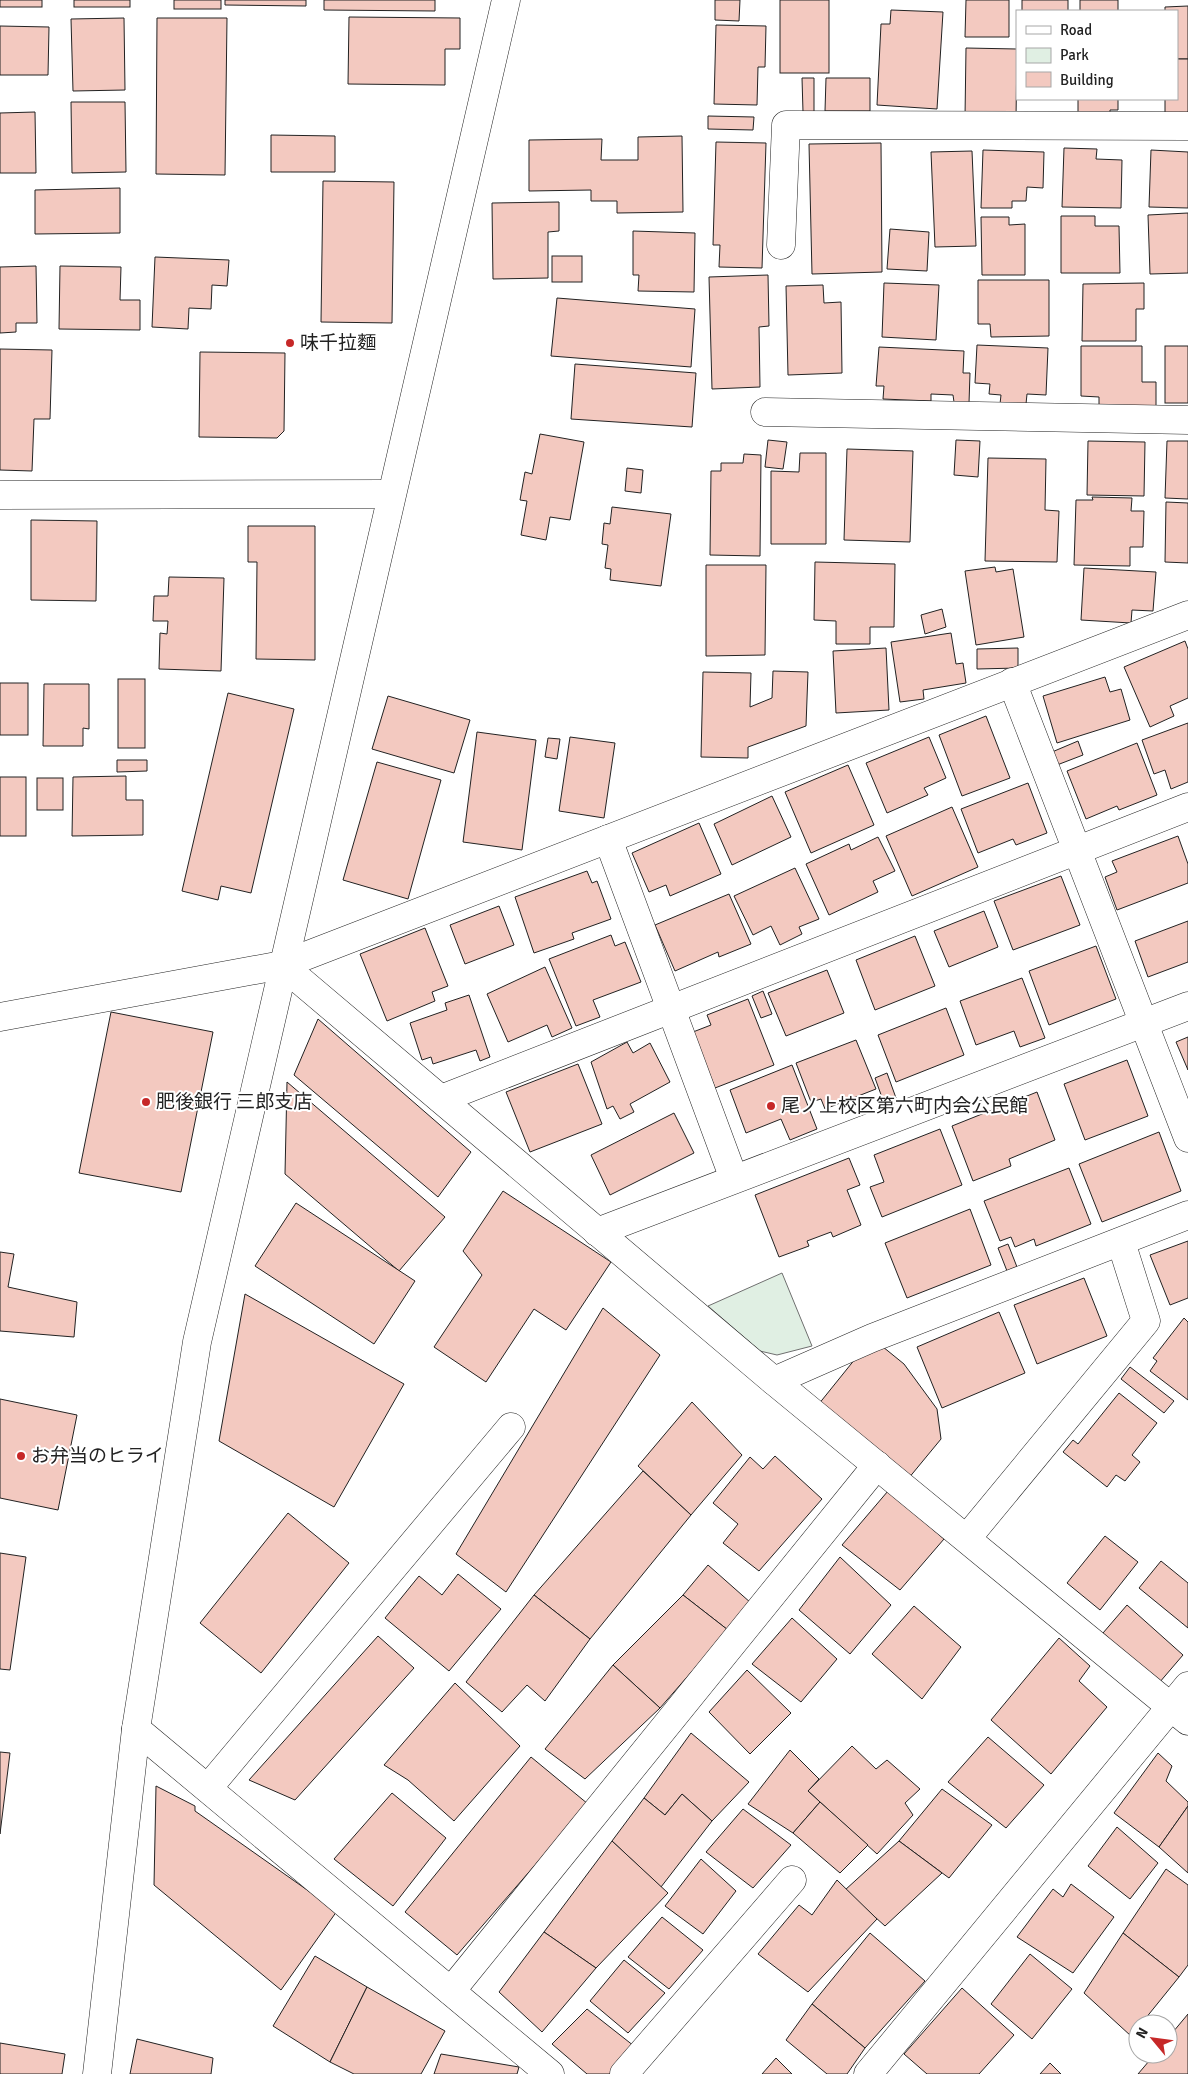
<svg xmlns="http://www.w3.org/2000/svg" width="1188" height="2074" font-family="Signika,'Noto Sans JP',sans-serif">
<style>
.green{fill:#e0efe3;stroke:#6f6f6f}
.building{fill:#f3c9c0;stroke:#222}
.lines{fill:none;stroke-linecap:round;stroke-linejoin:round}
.minor-casing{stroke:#222;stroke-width:29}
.minor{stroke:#fff;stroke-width:28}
.poi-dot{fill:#c62828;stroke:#fff;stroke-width:2}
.labels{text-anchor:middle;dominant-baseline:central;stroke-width:4;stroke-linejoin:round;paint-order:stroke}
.poi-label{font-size:19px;fill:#222;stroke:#fff;text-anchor:start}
</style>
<rect width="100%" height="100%" fill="#fff"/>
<!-- green -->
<path class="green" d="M782 1273 812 1346 777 1355 760 1351 708 1306Z"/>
<!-- building -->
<g class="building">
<rect x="0" y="0" width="42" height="7"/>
<rect x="74" y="0" width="56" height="7"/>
<rect x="174" y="0" width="47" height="9"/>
<path d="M225 0H306V6L225 5Z"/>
<path d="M324 0H435V11L324 10Z"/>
<path d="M715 0H740L739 21 715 20Z"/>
<rect x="780" y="0" width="49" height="73"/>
<path d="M966 0H1009V37H965Z"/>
<rect x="1022" y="0" width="46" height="11"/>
<rect x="1080" y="0" width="38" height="11"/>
<path d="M1188 6V59H1177V11H1165V7Z"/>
<path d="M891 10 943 12 937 109 877 105 881 24H890Z"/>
<path d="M349 17 460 18V49H445V85L348 84Z"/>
<path d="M124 18 125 90 73 91 71 19Z"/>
<path d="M157 18H227L225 175 156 174Z"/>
<path d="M716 25 766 26 765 67H758L757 105 714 104Z"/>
<path d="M0 26 49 27 48 75H0Z"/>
<path d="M966 48 1017 49 1016 118 965 117Z"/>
<path d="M1177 59H1188V115L1165 116V99H1177Z"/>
<path d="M802 78H814V112H803Z"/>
<path d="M826 78H870V111H825Z"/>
<path d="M1078 99H1118V110H1110V119L1078 118Z"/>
<path d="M71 102H125L126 172 72 173Z"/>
<path d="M35 112 36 173H0V113Z"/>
<path d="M708 116 754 117 753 130 708 129Z"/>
<path d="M271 135 335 136V172H271Z"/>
<path d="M682 136 683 212 617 213V201H591V190L529 191V140L602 139 601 160H638V137Z"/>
<path d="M716 142 766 143 762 268 719 267 720 245H713Z"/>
<path d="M881 143 882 272 812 274 809 144Z"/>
<path d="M1064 148 1097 149 1096 159 1122 160 1121 208 1062 207Z"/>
<path d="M983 150 1044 152 1043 188 1027 187 1026 201H1012V208H981Z"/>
<path d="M1151 150 1188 152V208L1149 207Z"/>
<path d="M972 151 976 246 935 247 931 152Z"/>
<path d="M323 181 394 182 392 323 321 322Z"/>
<path d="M120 188V233L35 234V190Z"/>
<path d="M559 202V231L548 232V278L493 279 492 203Z"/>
<path d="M1188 213V273L1150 274 1148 215Z"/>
<path d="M1061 216H1095V226H1119L1120 273H1061Z"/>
<path d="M981 217H1009V225L1025 224V275H982Z"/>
<path d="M890 229 929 232 927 271 887 269Z"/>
<path d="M633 231 695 233 694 292 638 291 639 275H633Z"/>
<rect x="552" y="256" width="30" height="26"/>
<path d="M155 257 229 260 227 286 212 285 211 309 189 308 188 329 152 327Z"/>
<path d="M36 266 37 323H16V332L0 333V267Z"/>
<path d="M60 266 121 267 120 300H140V330L59 329Z"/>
<path d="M768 275 769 326 759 327 760 387 712 389 709 277Z"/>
<path d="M978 280H1049V336L991 337 990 324H978Z"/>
<path d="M884 283 939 285 936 340 882 337Z"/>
<path d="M1144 283V309H1136V341H1082L1083 284Z"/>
<path d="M823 285 824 303 841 302 842 373 788 375 786 286Z"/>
<path d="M557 298 695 309 691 367 551 356Z"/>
<path d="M977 345 1048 348 1046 395 1027 394 1026 404H1000L1001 395 989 394 990 384 975 383Z"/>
<path d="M1081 346H1142V382H1156V407H1099V397L1081 396Z"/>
<rect x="1165" y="346" width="23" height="57"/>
<path d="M879 347 964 351 963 373H970L969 403 954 402 953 395 931 394V401L883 399 884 386H876Z"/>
<path d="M0 349 52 350 50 419H34L32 471 0 470Z"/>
<path d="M200 352 285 353 284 431 277 438 199 437Z"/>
<path d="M575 364 696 373 692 427 571 419Z"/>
<path d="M540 434 584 442 570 520 550 517 546 540 521 535 527 501 520 500 525 472 532 474Z"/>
<path d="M768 440 787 442 783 469 765 467Z"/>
<path d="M956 440 980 441 978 477 954 475Z"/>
<path d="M1088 441 1145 442 1144 496 1087 495Z"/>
<path d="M1167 441H1188V499L1165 498Z"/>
<path d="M847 449 913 451 910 542 844 540Z"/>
<path d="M800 453H826V544H771V471L799 472Z"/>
<path d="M744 454 761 455 760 556 710 555 711 471H721V463H743Z"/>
<path d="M988 458 1046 459 1045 510 1059 511 1057 562 985 561Z"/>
<path d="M627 468 643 470 641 493 625 491Z"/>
<path d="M1092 497 1132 498 1131 511H1144L1143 547H1130V566L1074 565 1076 500H1093Z"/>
<path d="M1166 502 1188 503V563L1165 562Z"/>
<path d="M612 507 671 514 661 586 610 580 611 569 605 568 608 545 602 544 604 523 610 524Z"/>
<path d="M31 520 97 521 96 601 31 600Z"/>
<path d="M248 526H315V660L256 659 257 562H248Z"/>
<path d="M815 562 895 564 894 627H870V644H836V621L814 620Z"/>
<path d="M706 565H766L765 655 706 656Z"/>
<path d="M995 567 996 572 1013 569 1024 637 976 645 965 571Z"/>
<path d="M1084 568 1156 572 1153 611 1132 610 1131 623 1081 620Z"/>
<path d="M169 577 224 578 221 671 159 669 160 633 167 634 168 621H153L154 596H168Z"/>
<path d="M942 609 946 627 925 634 921 615Z"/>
<path d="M951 633 956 664 963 663 966 683 923 690 924 699 900 702 891 642Z"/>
<path d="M1185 641 1188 649V698L1170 706 1174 716 1150 727 1124 667Z"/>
<path d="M886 648 889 710 836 713 833 651Z"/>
<path d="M1018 648V668L977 669V649Z"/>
<path d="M773 671 808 672 806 726 748 747V758L701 757 703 672 751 673 750 707 772 698Z"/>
<path d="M1105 677 1110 692 1121 689 1130 720 1057 743 1043 696Z"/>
<rect x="118" y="679" width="27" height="69"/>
<rect x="0" y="683" width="28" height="52"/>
<path d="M44 684H89V729L83 728V746H43Z"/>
<path d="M228 693 294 709 251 893 221 886 218 900 182 891Z"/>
<path d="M388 696 470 720 454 773 372 749Z"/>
<path d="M986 716 1010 778 962 796 939 735Z"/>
<path d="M1188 723V782L1171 789 1165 770 1154 774 1142 740Z"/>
<path d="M477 732 536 740 522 850 463 842Z"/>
<path d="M570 737 615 743 604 818 559 811Z"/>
<path d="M929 737 946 778 924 788 928 795 887 813 866 763Z"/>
<path d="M548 738 560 739 557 759 545 757Z"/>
<path d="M1078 741 1083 755 1057 765 1052 752Z"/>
<path d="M1137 743 1157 795 1119 810 1117 806 1086 819 1067 771Z"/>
<path d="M117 760H147V771L117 772Z"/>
<path d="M377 762 441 780 408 899 343 880Z"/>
<path d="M848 765 874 825 811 853 785 792Z"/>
<path d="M126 776V800H143V835L72 836 73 777Z"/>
<rect x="0" y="777" width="26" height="59"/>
<rect x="37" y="778" width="26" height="32"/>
<path d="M1028 783 1047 833 1016 845 1013 839 978 853 961 809Z"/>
<path d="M772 796 791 837 732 865 714 824Z"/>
<path d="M952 807 978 867 912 896 886 836Z"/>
<path d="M699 823 721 874 670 896 666 885 649 892 632 853Z"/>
<path d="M1178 836 1188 864V883L1117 910 1105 877 1117 872 1112 861Z"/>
<path d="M878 837 895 871 873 881 878 892 829 915 806 864 849 844 851 850Z"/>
<path d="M795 868 819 919 799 927 802 934 780 945 771 926 753 935 734 896Z"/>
<path d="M587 871 592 883 597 881 611 919 572 933 574 939 534 953 515 897Z"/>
<path d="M1061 876 1080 925 1013 950 994 901Z"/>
<path d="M729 894 751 944 719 957 718 952 675 971 655 925Z"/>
<path d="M499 906 514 945 465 964 450 925Z"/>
<path d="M984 911 998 947 949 967 934 931Z"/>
<path d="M1188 921V962L1148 977 1135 941Z"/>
<path d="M425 928 448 986 432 992 435 1001 387 1021 360 954Z"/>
<path d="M611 935 615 946 625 942 641 982 593 1000 600 1017 576 1026 549 959Z"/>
<path d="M915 936 935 986 875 1010 856 960Z"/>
<path d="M1096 946 1116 999 1049 1025 1029 971Z"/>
<path d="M545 967 572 1028 552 1037 547 1025 508 1042 487 994Z"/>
<path d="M827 970 844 1013 786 1036 768 993Z"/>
<path d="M1022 978 1045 1038 1020 1047 1014 1031 976 1045 960 1001Z"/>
<path d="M763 991 772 1014 761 1018 752 996Z"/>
<path d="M469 995 490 1057 480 1061 476 1050 433 1064 431 1057 422 1060 410 1023 447 1010 445 1003Z"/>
<path d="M748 999 774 1065 715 1088 693 1032 711 1025 707 1015Z"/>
<path d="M946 1008 964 1055 896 1082 878 1035Z"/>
<path d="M111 1012 213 1032 181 1192 79 1173Z"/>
<path d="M318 1019 471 1152 438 1197 294 1075Z"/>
<path d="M1188 1037V1070L1176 1042Z"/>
<path d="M856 1040 876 1089 825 1109 821 1099 811 1102 796 1063Z"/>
<path d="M627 1042 633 1053 650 1043 670 1082 630 1104 634 1112 620 1119 613 1106 607 1109 591 1062Z"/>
<path d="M1127 1060 1148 1116 1085 1140 1064 1084Z"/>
<path d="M578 1064 602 1124 530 1152 506 1092Z"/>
<path d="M792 1065 817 1129 790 1140 781 1119 746 1133 730 1090Z"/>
<path d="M887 1073 896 1098 884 1103 875 1078Z"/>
<path d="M287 1082 445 1217 399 1271 285 1174Z"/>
<path d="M1037 1092 1055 1140 1009 1159 1011 1166 973 1181 952 1126Z"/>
<path d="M674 1113 694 1153 610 1195 591 1155Z"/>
<path d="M940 1129 962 1185 882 1217 870 1187 884 1182 874 1155Z"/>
<path d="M1159 1132 1181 1191 1102 1222 1079 1164Z"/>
<path d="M849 1158 860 1185 847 1190 861 1225 833 1237 831 1232 807 1241 809 1246 779 1257 755 1195Z"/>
<path d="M1069 1168 1091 1224 1036 1246 1034 1239 1015 1247 1011 1237 1000 1241 984 1201Z"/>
<path d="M503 1191 611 1262 566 1330 534 1309 486 1382 434 1347 482 1275 463 1251Z"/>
<path d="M296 1203 415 1281 374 1344 255 1266Z"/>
<path d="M970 1209 991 1265 907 1298 885 1243Z"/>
<path d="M1188 1241V1298L1170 1305 1150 1255Z"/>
<path d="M1008 1244 1017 1267 1007 1271 998 1248Z"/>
<path d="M0 1252 14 1254 8 1287 77 1302 74 1337 0 1331Z"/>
<path d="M1084 1278 1107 1336 1037 1364 1014 1305Z"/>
<path d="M245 1294 404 1384 334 1507 219 1441Z"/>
<path d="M603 1308 660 1355 506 1592 456 1554Z"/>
<path d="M999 1312 1025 1373 942 1408 917 1347Z"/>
<path d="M1184 1318 1188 1322V1400L1150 1371 1157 1361 1153 1358Z"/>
<path d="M872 1338 904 1364 937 1409 941 1439 908 1479 818 1405Z"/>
<path d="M1130 1367 1174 1401 1164 1413 1121 1379Z"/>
<path d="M1119 1393 1157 1423 1132 1455 1140 1462 1125 1481 1116 1475 1107 1487 1063 1452 1073 1440 1078 1444Z"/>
<path d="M0 1399 77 1415 58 1510 0 1498Z"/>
<path d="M692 1402 742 1455 691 1515 638 1466Z"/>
<path d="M775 1456 822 1499 759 1571 723 1543 738 1524 713 1503 750 1457 763 1469Z"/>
<path d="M643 1471 691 1515 590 1639 534 1595Z"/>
<path d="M888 1491 944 1539 900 1590 842 1545Z"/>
<path d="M288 1513 349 1563 261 1673 200 1623Z"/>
<path d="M1105 1536 1138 1562 1100 1610 1067 1583Z"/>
<path d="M0 1553 26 1557 10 1670 0 1669Z"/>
<path d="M840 1557 891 1605 850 1654 799 1610Z"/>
<path d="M1161 1561 1188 1583V1628L1139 1588Z"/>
<path d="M708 1565 751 1603 728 1630 683 1595Z"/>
<path d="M458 1574 501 1609 449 1671 385 1618 419 1576 442 1595Z"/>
<path d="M534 1595 590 1639 545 1701 527 1685 502 1712 466 1682Z"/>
<path d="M683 1595 728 1630 660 1708 613 1665Z"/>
<path d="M1127 1605 1183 1655 1159 1683 1103 1633Z"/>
<path d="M914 1606 961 1647 922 1699 872 1654Z"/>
<path d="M792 1618 837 1659 801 1702 752 1664Z"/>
<path d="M378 1636 414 1668 295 1800 249 1780Z"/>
<path d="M1059 1638 1090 1666 1079 1681 1107 1707 1051 1774 991 1720Z"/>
<path d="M613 1665 660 1708 585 1779 545 1749Z"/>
<path d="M747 1670 791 1713 750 1754 709 1712Z"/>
<path d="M455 1683 520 1746 454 1821 408 1780 384 1765Z"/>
<path d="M691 1733 749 1782 712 1821 682 1794 665 1815 644 1798Z"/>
<path d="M988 1737 1044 1785 1006 1828 948 1782Z"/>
<path d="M852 1746 876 1769 887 1760 920 1789 905 1803 913 1815 877 1854 808 1791Z"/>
<path d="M790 1750 819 1779 808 1791 820 1802 793 1833 748 1804Z"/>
<path d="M0 1752 10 1753 0 1834Z"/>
<path d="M1158 1753 1172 1766 1166 1781 1188 1802V1806L1159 1847 1114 1813Z"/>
<path d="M531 1757 588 1804 457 1955 405 1912Z"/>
<path d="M156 1786 195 1806V1811L337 1911 281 1990 154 1885Z"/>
<path d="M942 1789 992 1825 949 1878 899 1841Z"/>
<path d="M392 1793 446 1838 393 1906 334 1859Z"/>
<path d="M682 1794 712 1821 661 1887 612 1841 644 1798 665 1815Z"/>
<path d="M820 1802 868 1845 840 1873 793 1833Z"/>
<path d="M1188 1806V1873L1159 1847Z"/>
<path d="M743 1809 791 1845 753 1888 706 1852Z"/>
<path d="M1117 1827 1158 1863 1130 1899 1088 1866Z"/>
<path d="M612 1841 668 1893 596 1968 544 1932Z"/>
<path d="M899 1841 942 1873 885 1926 845 1890Z"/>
<path d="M701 1859 736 1891 703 1934 665 1906Z"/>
<path d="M1166 1869 1188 1885V1965L1179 1977 1123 1933Z"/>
<path d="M837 1880 877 1919 808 1992 758 1954 799 1905 812 1915Z"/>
<path d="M1071 1884 1114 1917 1073 1973 1017 1937 1053 1889 1063 1897Z"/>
<path d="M662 1917 703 1950 669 1989 628 1957Z"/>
<path d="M544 1932 596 1968 542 2032 499 1992Z"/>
<path d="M870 1933 925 1981 865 2048 812 2004Z"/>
<path d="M1123 1933 1179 1977 1141 2024H1138V2027L1131 2036 1084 1993Z"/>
<path d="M1030 1954 1072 1989 1032 2039 991 2004Z"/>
<path d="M315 1956 367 1987 330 2062 273 2026Z"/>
<path d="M624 1960 665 1993 628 2033 590 2001Z"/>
<path d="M367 1987 445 2031 421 2074H354L330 2062Z"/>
<path d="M962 1988 1014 2035 979 2074H927L904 2054Z"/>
<path d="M812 2004 865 2048 847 2074H827L786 2040Z"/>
<path d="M587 2009 634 2046 610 2074H587L552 2044Z"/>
<path d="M1188 2014V2074H1138L1155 2054H1168V2038Z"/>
<path d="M137 2039 213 2058 211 2074H130Z"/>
<path d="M0 2043 65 2054 62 2074H0Z"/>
<path d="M441 2054 519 2067 517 2074H434Z"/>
<path d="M776 2058 792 2074H762Z"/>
<path d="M1050 2063 1061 2074H1040Z"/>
</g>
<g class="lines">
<!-- minor casing -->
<g class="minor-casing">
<g id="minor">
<path d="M781 245 786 125 1188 126"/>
<path d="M765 412 1188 420"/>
<path d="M0 495 391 494"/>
<path d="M1012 682 1188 1138"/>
<path d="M608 839 734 1179"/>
<path d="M282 965 774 1381 1188 1721"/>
<path d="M0 1017 282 965 1188 615"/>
<path d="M441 1099 1188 807"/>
<path d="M597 1232 1188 1006"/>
<path d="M774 1381 872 1338 1188 1215"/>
<path d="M967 1538 1146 1321 1121 1242"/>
<path d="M136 1729 550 2074"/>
<path d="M208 1788 511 1427"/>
<path d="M451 1991 877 1465"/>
<path d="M97 2074 136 1729 197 1342 506 0"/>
<path d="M624 2074 792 1880"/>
<path d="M868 2074 1188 1686"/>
</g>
</g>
<!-- minor -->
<use href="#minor" class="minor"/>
</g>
<!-- markers -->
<g class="poi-dot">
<circle cx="290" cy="343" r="5"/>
<circle cx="146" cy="1102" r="5"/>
<circle cx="771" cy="1106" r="5"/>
<circle cx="21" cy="1456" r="5"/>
</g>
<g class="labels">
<!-- poi labels -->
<g class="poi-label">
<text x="300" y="343">味千拉麵</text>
<text x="156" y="1102">肥後銀行 三郎支店</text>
<text x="781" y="1106">尾ノ上校区第六町内会公民館</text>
<text x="31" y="1456">お弁当のヒライ</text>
</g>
</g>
<!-- legend -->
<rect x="1016" y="10" width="162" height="90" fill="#ffffff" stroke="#a7a7a7"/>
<rect x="1026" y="26" width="25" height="8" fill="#ffffff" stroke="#a7a7a7"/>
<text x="1060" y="35" font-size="15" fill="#222222">Road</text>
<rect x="1026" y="48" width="25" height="15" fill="#e0efe3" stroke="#a7a7a7"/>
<text x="1060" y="60" font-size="15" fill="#222222">Park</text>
<rect x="1026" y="72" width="25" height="15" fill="#f3c9c0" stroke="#a7a7a7"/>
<text x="1060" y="85" font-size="15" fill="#222222">Building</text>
<!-- north arrow -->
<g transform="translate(1153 2039) rotate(299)"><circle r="24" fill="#ffffff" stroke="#a7a7a7"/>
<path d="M0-4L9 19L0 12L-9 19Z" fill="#c62828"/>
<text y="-8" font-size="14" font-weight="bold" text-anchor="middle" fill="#222222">N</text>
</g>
</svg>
